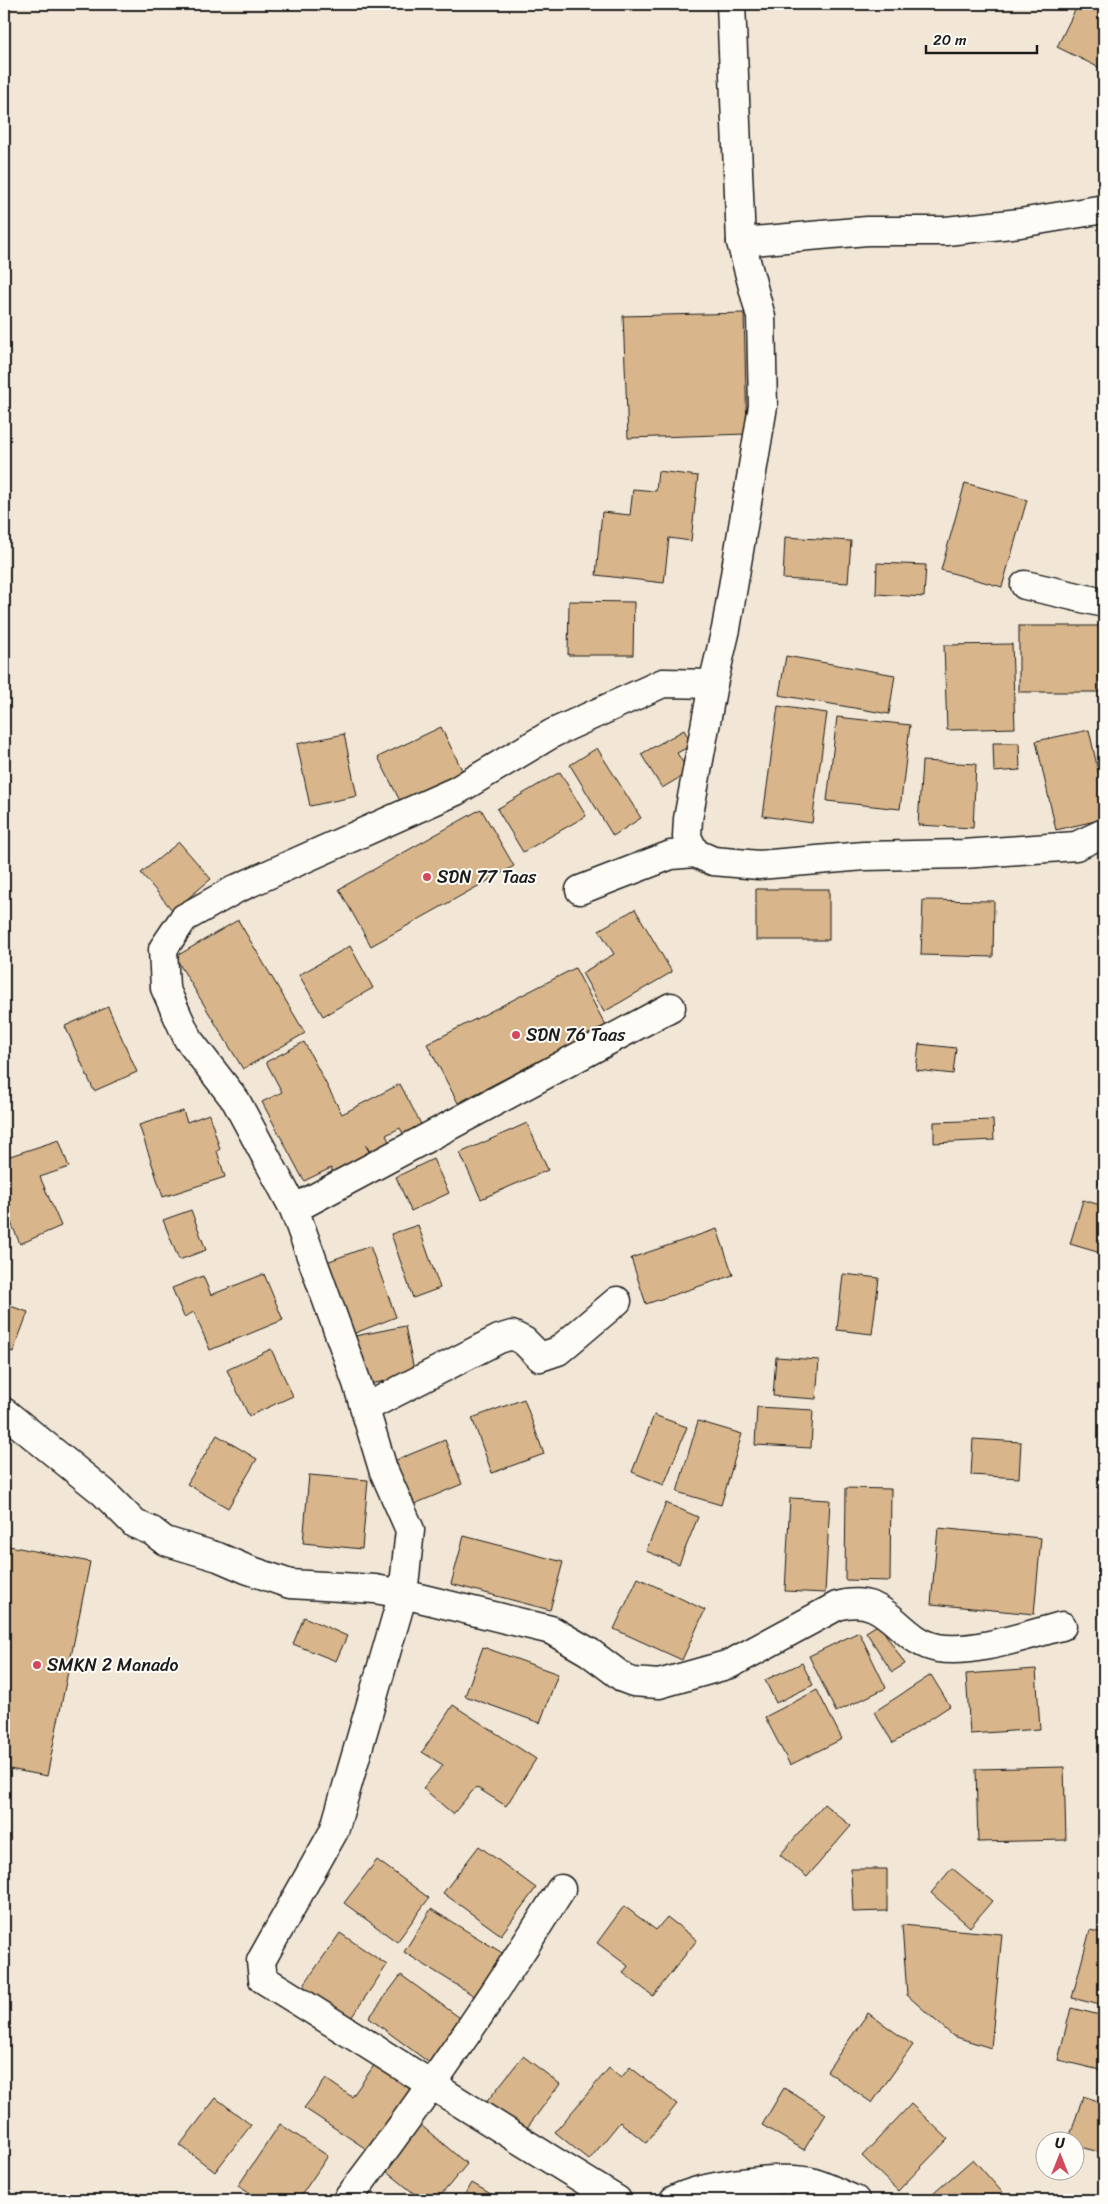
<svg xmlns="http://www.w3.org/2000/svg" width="1108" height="2204" font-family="Sriracha,sans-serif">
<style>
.building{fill:#d8b58a;stroke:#1c1c1c}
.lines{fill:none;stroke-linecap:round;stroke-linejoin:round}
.minor-casing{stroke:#1c1c1c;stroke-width:31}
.tertiary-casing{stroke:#1c1c1c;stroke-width:31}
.minor{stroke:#fdfcf7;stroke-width:28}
.tertiary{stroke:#fdfcf7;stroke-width:28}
.poi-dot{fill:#d1495b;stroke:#fdfcf7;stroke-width:2}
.labels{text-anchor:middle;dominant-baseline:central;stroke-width:4;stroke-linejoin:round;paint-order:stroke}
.poi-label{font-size:18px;fill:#1c1c1c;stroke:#fdfcf7;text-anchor:start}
</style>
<rect width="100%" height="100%" fill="#f2e7d6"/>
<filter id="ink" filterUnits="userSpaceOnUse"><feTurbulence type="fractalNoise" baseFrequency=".02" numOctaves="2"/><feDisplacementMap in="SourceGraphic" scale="10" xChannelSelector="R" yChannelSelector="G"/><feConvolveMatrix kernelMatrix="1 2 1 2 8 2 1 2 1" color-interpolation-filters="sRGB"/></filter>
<g filter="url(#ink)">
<!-- building -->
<g class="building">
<path d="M1078 4H1104V70L1057 47Z"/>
<path d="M744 313 747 434 628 438 623 316Z"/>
<path d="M658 471 698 476 691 541 669 538 664 583 596 575 602 512 630 515 633 489 656 491Z"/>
<path d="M965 483 1027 500 1002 587 941 570Z"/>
<path d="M785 537 851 541 848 583 783 579Z"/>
<path d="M877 563 926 565 924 597 876 594Z"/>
<path d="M569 601 634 602 633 655H568Z"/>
<rect x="1019" y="626" width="81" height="66"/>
<path d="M1012 644 1015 728 947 730 944 645Z"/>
<path d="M786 656 895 675 889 714 779 695Z"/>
<path d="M778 706 827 713 812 823 763 816Z"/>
<path d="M837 717 910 725 900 809 827 801Z"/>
<path d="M441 727 465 776 402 805 378 757Z"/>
<path d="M684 730 692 745 677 753 689 772 662 788 641 754Z"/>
<path d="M1089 730 1104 797V819L1056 830 1036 741Z"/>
<path d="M344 734 357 796 310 806 297 744Z"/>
<path d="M993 743H1019L1020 770 994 772Z"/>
<path d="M597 748 641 818 613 836 570 765Z"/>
<path d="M922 761 976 764 973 828 918 825Z"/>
<path d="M560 772 586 816 523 852 497 809Z"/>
<path d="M481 809 514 866 371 946 339 889Z"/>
<path d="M179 842 211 879 173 911 141 873Z"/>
<rect x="756" y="889" width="73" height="51"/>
<path d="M923 900 994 901 993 957 921 955Z"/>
<path d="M635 909 672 972 604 1012 582 973 614 954 599 930Z"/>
<path d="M238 920 305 1033 243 1069 175 957Z"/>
<path d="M350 946 373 988 323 1016 299 975Z"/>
<path d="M575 968 606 1026 458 1103 427 1044Z"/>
<path d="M108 1007 137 1072 94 1091 65 1026Z"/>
<path d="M304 1042 342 1114 400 1084 424 1130 406 1139 400 1128 386 1135 392 1147 373 1156 365 1144 373 1159 336 1179 331 1168 304 1181 262 1102 282 1092 266 1062Z"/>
<path d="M919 1044 956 1048 953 1074 916 1070Z"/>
<path d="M183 1111 187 1122 209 1114 220 1149 217 1151 225 1177 163 1197 139 1125Z"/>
<path d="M993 1120 994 1140 934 1143V1122Z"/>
<path d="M527 1123 548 1170 481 1199 460 1153Z"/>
<path d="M59 1140 69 1167 40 1177 61 1226 20 1244 4 1206V1167L9 1164 7 1157Z"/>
<path d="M1104 1155V1185L1098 1184Z"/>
<path d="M433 1159 449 1193 411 1211 396 1177Z"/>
<path d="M1083 1200 1104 1206V1254L1070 1244Z"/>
<path d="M191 1210 206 1250 179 1260 163 1220Z"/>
<path d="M418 1225 440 1288 413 1298 391 1234Z"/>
<path d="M717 1229 733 1275 646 1304 631 1258Z"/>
<path d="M370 1246 396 1317 350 1335 324 1263Z"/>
<path d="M264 1274 283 1320 210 1350 194 1312 184 1317 172 1288 203 1276 211 1295Z"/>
<path d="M843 1274 879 1278 872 1334 837 1330Z"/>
<path d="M4 1304 28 1312 13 1352 4 1349Z"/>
<path d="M405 1326 415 1375 360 1386 350 1337Z"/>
<path d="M271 1349 293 1396 249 1416 227 1370Z"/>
<path d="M776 1357 819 1360 816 1399 773 1396Z"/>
<path d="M524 1399 544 1454 492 1473 472 1418Z"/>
<path d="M757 1407 813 1410 811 1448 755 1445Z"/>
<path d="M654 1415 687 1427 664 1485 632 1472Z"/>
<path d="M698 1421 742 1434 721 1505 677 1492Z"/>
<path d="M217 1435 257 1459 228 1508 187 1484Z"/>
<path d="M973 1439 1021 1442 1019 1478 971 1475Z"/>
<path d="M445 1440 462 1484 412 1505 394 1461Z"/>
<path d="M309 1475 368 1480 362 1549 303 1543Z"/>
<path d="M846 1488 891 1489 890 1581 845 1580Z"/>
<path d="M790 1498 830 1500 825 1593 785 1591Z"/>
<path d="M666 1503 698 1517 679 1564 646 1551Z"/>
<path d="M938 1528 1041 1538 1034 1614 931 1604Z"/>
<path d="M464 1536 563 1562 550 1610 451 1584Z"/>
<path d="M4 1545 90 1562 47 1776 4 1768Z"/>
<path d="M638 1578 705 1610 682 1660 614 1629Z"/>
<path d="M304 1617 347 1636 336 1661 293 1644Z"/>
<path d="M879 1624 905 1664 892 1672 866 1632Z"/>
<path d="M859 1632 886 1688 836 1712 809 1656Z"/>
<path d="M483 1647 558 1674 540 1723 465 1696Z"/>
<path d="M802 1663 813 1685 776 1703 765 1680Z"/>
<path d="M1036 1669 1040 1729 970 1734 966 1674Z"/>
<path d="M931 1675 950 1706 893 1743 874 1712Z"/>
<path d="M817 1690 842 1739 790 1765 765 1717Z"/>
<path d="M453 1705 536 1759 506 1806 476 1787 453 1814 423 1788 443 1765 422 1752Z"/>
<path d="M1064 1767 1066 1840 978 1842 976 1769Z"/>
<path d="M824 1804 851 1826 807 1877 780 1855Z"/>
<path d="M479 1846 536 1888 501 1935 443 1893Z"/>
<path d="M377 1860 429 1898 397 1942 344 1903Z"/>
<path d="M952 1868 992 1901 970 1927 931 1893Z"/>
<path d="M851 1869H887V1911L853 1912Z"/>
<path d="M624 1906 656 1930 667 1917 697 1940 653 1996 623 1973 628 1966 597 1943Z"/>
<path d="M431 1909 504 1954 476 1997 404 1952Z"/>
<path d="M902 1925 1002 1934 991 2048 953 2036 907 1995Z"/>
<path d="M1090 1930 1104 1933V2006L1072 1998Z"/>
<path d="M340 1933 387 1965 351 2018 303 1986Z"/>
<path d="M401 1975 467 2023 435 2067 369 2018Z"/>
<path d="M1071 2008 1104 2016V2071L1058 2060Z"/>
<path d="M868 2013 913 2045 872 2103 827 2071Z"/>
<path d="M523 2056 560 2084 523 2133 485 2104Z"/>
<path d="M375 2064 414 2092 371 2152 304 2108 326 2079 352 2097Z"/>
<path d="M630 2067 677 2104 646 2143 620 2122 589 2160 555 2132 609 2068 621 2078Z"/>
<path d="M784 2088 826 2114 804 2150 762 2125Z"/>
<path d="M1083 2096 1104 2103V2154L1076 2145V2142H1068Z"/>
<path d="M216 2098 251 2125 215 2172 180 2145Z"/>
<path d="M911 2104 948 2139 898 2191 862 2156Z"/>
<path d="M416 2121 467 2164 437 2200H422L379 2165Z"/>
<path d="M280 2124 328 2156 298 2200H260L238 2186Z"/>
<path d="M973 2159 1009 2200H926Z"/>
<path d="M472 2183 501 2200H462Z"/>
</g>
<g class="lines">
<!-- minor casing -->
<g class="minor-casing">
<g id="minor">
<path d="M731 4 741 242 761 317 763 406 726 629 713 684 688 819 687 837 695 853 713 861 759 865 864 856 963 854 1076 846 1104 833"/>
<path d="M741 242 867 231H946L1020 223 1104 209"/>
<path d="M1025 585 1104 603"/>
<path d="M580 890 671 855 695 853"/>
<path d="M294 1209 671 1007"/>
<path d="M365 1408 499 1339 512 1335 524 1341 540 1357 558 1351 617 1301"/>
<path d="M4 1412 103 1492 135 1524 152 1531 165 1541 218 1557 246 1569 290 1584 375 1589 403 1594 551 1630 589 1652 625 1679 633 1682 659 1684 730 1664 837 1606C889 1591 896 1640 938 1648 974 1654 1027 1635 1062 1626"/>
<path d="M347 2200C423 2100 494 1996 561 1889"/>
<path d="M617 2200C498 2128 381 2052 263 1979L261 1961 334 1831 403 1594 410 1530 383 1469 357 1383 294 1209 236 1101 188 1039 165 988 163 949 184 918 236 889 456 791 553 733 663 683 713 684"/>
</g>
</g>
<!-- tertiary casing -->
<g class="tertiary-casing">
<path id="tertiary" d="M674 2200C702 2185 772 2177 804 2181 819 2182 841 2195 855 2200"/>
</g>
<!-- minor -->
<use href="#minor" class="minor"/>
<!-- tertiary -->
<use href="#tertiary" class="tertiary"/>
</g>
</g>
<!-- markers -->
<g class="poi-dot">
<circle cx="427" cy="877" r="5"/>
<circle cx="516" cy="1035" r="5"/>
<circle cx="37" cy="1665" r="5"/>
</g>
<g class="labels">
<!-- poi labels -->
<g class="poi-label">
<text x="437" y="877">SDN 77 Taas</text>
<text x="526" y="1035">SDN 76 Taas</text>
<text x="47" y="1665">SMKN 2 Manado</text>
</g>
</g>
<!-- margin -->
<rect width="1108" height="2204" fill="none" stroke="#fdfcf7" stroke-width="20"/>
<rect x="10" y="10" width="1088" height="2184" fill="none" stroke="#1c1c1c" stroke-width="2" filter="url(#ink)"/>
<!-- north arrow -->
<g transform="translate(1060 2156)"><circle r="24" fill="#fdfcf7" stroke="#a3a29f"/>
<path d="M0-4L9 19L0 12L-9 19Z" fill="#d1495b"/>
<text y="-8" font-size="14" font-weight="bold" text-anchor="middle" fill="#1c1c1c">U</text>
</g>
<!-- scale -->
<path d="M926 45v8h111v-8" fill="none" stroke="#1c1c1c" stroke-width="2.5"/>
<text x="933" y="45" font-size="15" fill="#1c1c1c" stroke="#fdfcf7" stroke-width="4" paint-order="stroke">20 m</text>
</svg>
